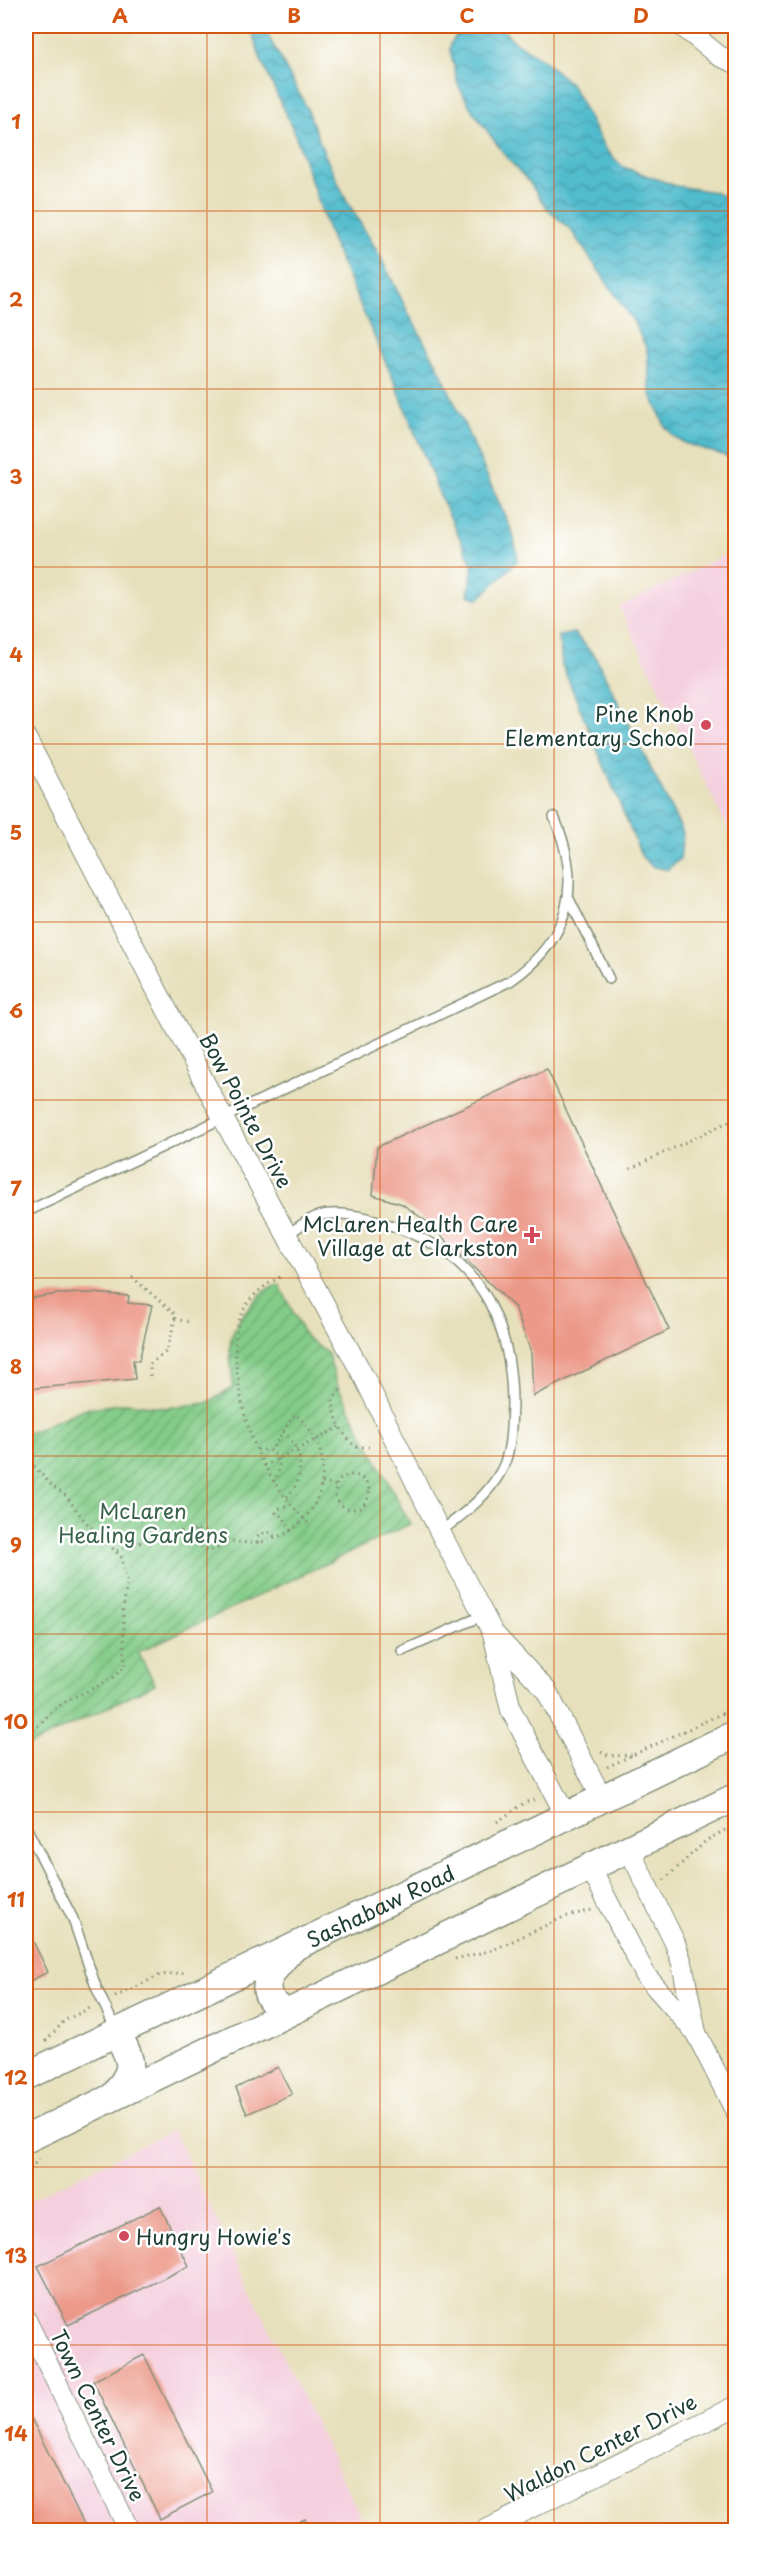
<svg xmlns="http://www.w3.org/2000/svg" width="761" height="2556" font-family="'Playpen Sans',sans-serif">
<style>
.built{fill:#f4cfde}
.garden{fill:url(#garden-furrows);stroke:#51845e;stroke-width:1.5}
.water{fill:url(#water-waves);stroke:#387c80;stroke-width:1.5}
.building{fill:#ec9989}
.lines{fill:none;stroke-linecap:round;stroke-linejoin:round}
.service-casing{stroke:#838e78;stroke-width:12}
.minor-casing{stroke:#838e78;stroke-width:22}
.secondary-casing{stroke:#838e78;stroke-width:30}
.path{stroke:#838e78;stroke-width:3;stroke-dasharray:1.5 4.5;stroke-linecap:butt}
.service{stroke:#fff;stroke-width:9}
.minor{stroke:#fff;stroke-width:20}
.secondary{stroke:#fff;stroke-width:27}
.grid{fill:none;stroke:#d45610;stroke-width:1.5;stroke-opacity:0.55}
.poi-dot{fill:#d1495b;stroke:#fff;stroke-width:2}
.labels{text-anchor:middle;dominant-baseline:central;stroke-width:5;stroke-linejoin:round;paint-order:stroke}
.poi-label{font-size:21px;fill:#1f3d34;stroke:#fff;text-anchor:end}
.street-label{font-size:21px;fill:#1f3d34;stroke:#fff}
.park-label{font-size:21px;fill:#386149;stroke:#fff}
.neatline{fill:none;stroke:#d45610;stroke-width:2}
.grid-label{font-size:20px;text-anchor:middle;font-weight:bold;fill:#d45610}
</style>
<defs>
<pattern id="garden-furrows" width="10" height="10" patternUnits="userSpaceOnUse" patternTransform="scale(1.5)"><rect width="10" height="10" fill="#83cc88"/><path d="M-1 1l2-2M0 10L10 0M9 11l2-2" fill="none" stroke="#6ba770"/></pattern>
<pattern id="water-waves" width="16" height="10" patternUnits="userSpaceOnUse" patternTransform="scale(1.5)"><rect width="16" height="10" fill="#51bccd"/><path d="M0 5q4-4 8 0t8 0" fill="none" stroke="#439aa7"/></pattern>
</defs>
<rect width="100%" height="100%" fill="#fff"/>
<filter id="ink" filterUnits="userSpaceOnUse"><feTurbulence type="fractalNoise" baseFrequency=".0167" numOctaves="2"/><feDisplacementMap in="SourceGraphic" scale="12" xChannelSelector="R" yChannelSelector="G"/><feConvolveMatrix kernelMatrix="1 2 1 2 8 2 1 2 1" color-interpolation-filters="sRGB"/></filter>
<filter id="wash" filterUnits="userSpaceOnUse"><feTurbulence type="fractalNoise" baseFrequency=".008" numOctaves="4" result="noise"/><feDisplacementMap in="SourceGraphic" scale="24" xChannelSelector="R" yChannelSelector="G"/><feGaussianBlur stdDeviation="1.35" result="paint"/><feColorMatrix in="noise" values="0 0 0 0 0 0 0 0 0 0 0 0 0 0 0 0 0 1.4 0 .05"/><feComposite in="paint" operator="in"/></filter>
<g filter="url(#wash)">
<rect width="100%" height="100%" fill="#e7e0bc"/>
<!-- built -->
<g class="built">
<path d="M735 550V843L619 607Z"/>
<path d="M173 2130 367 2530H26V2202Z"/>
</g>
<!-- garden -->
<path class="garden" d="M279 1284 305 1336 328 1354 337 1385 410 1524 138 1652 155 1684 26 1747V1434L83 1409 128 1403 166 1408 207 1403 233 1388C233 1373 228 1355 231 1340 234 1322 261 1287 279 1284Z"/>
<!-- water -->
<g class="water">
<path d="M250 26H263L307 108 324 153 347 201 379 254 410 316 440 370 513 534 518 560 479 599 468 595 473 566 441 498 397 388 333 244 295 134 261 60Z"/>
<path d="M463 26H499L516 43 542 59 571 84 606 150 623 167 676 186 715 192 727 198 733 213 735 459 684 443 672 435 665 426 650 392 647 349 633 321 571 230 547 209 530 183 507 158 472 110 458 85 450 50 451 43Z"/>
<path d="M574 633 595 656 683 833 680 859 667 870 652 866 642 857 562 665 559 636Z"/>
</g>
<g id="blocks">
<!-- building -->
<g class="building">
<path d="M547 1069 669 1330 533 1396 531 1352 515 1308 426 1221 402 1204 373 1195 377 1147Z"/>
<path d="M92 1293 129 1296 128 1303 152 1305 139 1361 133 1360 135 1379 26 1389V1299L58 1294Z"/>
<path d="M28 1931 48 1972 26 1983V1932Z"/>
<path d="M278 2067 292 2094 247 2114 236 2088Z"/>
<path d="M160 2206 189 2266 68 2325 38 2266Z"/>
<path d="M144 2355 212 2492 160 2519 93 2381Z"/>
<path d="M28 2412 87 2530H26V2413Z"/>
<path d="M305 2519 311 2530H281Z"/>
</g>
</g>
</g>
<g filter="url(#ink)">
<use href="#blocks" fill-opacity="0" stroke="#838e78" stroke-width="1.5"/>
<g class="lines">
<!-- service casing -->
<g class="service-casing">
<g id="service">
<path d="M569 899 609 979"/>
<path d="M26 1212 510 981C571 939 583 884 554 817"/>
<path d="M287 1235C296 1229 308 1219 318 1216 352 1207 407 1229 436 1246 454 1256 480 1284 489 1302 506 1334 512 1368 512 1404 511 1425 512 1451 501 1471 487 1497 463 1514 440 1532"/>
<path d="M402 1651 484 1615"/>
<path d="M26 1827 73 1919 96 1987 116 2030"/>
</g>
</g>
<!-- minor casing -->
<g class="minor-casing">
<g id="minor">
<path d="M682 26 719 56 736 63"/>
<path d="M26 738 223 1118 365 1379 440 1532 493 1633 511 1710 566 1816"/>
<path d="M495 1635 546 1690 602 1798"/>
<path d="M629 1849 675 1943 682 1963 696 2033 736 2112"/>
<path d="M590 1867 646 1976 696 2033"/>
<path d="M26 2320 129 2530"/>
<path d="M486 2530 736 2406"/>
</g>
</g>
<!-- secondary casing -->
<g class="secondary-casing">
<g id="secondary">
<path d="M287 2013C254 1993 267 1976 288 1953"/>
<path id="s1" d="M26 2076 736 1734"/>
<path d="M114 2096C136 2066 133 2065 117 2032"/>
<path d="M26 2139 736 1797"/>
</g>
</g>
<!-- path -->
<g class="path">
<path d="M630 1169 736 1118"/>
<path d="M132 1277 175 1314V1319"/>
<path d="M280 1277C235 1300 231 1332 238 1379 246 1439 266 1481 310 1525"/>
<path d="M150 1376V1364L167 1351 175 1319 190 1322"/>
<path d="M340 1390 333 1400C334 1418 342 1435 356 1447H369"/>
<path d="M283 1432C304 1450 306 1478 286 1498"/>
<path d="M257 1450H269C282 1458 281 1470 274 1482"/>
<path d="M26 1457 52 1486 66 1496 84 1520 122 1558 127 1583 123 1610 125 1666C107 1687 79 1691 58 1707 46 1715 39 1729 26 1733"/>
<path d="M264 1466 340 1427"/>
<circle cx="352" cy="1492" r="17"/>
<path d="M322 1483 336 1486"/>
<path d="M195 1530 198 1544 207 1551 217 1549 225 1539"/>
<path d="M291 1531 284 1518 276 1513 278 1509 291 1504"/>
<path d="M257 1543 258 1537 265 1532 271 1533 277 1539"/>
<path d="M117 1551C135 1544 179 1529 197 1530 209 1532 221 1538 232 1541 274 1550 318 1523 322 1478 325 1452 315 1431 295 1414L271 1450"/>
<path d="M601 1752 610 1756 632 1755"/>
<path d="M607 1767 736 1707"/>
<path d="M497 1822 524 1803 538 1798"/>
<path d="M664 1880 707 1840 736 1824"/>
<path d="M455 1959 493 1950 564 1917 592 1910"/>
<path d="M115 1997 160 1975 187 1972"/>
<path d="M46 2041 65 2020 90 2008"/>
<path d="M26 2173 39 2159"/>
</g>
<!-- service -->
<use href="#service" class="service"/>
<!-- minor -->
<use href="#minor" class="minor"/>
<!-- secondary -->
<use href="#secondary" class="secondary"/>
</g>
</g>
<!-- grid -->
<path class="grid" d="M207 26V2530M380 26V2530M554 26V2530M26 211H736M26 389H736M26 567H736M26 744H736M26 922H736M26 1100H736M26 1278H736M26 1456H736M26 1634H736M26 1812H736M26 1989H736M26 2167H736M26 2345H736"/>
<!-- markers -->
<g class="poi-dot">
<circle cx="706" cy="725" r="6"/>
<path d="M529 1226h6v6h6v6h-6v6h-6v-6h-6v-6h6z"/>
<circle cx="124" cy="2236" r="6"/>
</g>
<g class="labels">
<!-- poi labels -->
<g class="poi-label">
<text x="694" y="713">Pine Knob<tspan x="694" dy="24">Elementary School</tspan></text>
<text x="518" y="1223">McLaren Health Care<tspan x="518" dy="24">Village at Clarkston</tspan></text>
<text x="136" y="2236" text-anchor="start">Hungry Howie's</text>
</g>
<!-- street labels -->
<g class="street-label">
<text transform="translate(247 1110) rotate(62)">Bow Pointe Drive</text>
<text stroke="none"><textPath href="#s1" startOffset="393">Sashabaw Road</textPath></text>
<text transform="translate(99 2415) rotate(64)">Town Center Drive</text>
<text transform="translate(600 2447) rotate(-27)">Waldon Center Drive</text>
</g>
<!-- park labels -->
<g class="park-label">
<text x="143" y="1510">McLaren<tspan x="143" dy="24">Healing Gardens</tspan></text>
</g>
</g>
<!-- margin -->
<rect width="761" height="2556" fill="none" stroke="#fff" stroke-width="66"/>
<rect x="33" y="33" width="695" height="2490" class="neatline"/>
<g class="grid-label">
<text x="120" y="23">A</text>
<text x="294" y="23">B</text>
<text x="467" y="23">C</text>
<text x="641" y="23">D</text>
<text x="16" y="129">1</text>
<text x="16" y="307">2</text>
<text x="16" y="484">3</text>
<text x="16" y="662">4</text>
<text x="16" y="840">5</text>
<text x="16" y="1018">6</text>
<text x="16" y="1196">7</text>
<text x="16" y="1374">8</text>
<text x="16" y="1552">9</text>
<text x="16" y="1729">10</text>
<text x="16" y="1907">11</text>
<text x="16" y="2085">12</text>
<text x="16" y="2263">13</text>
<text x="16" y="2441">14</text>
</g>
</svg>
